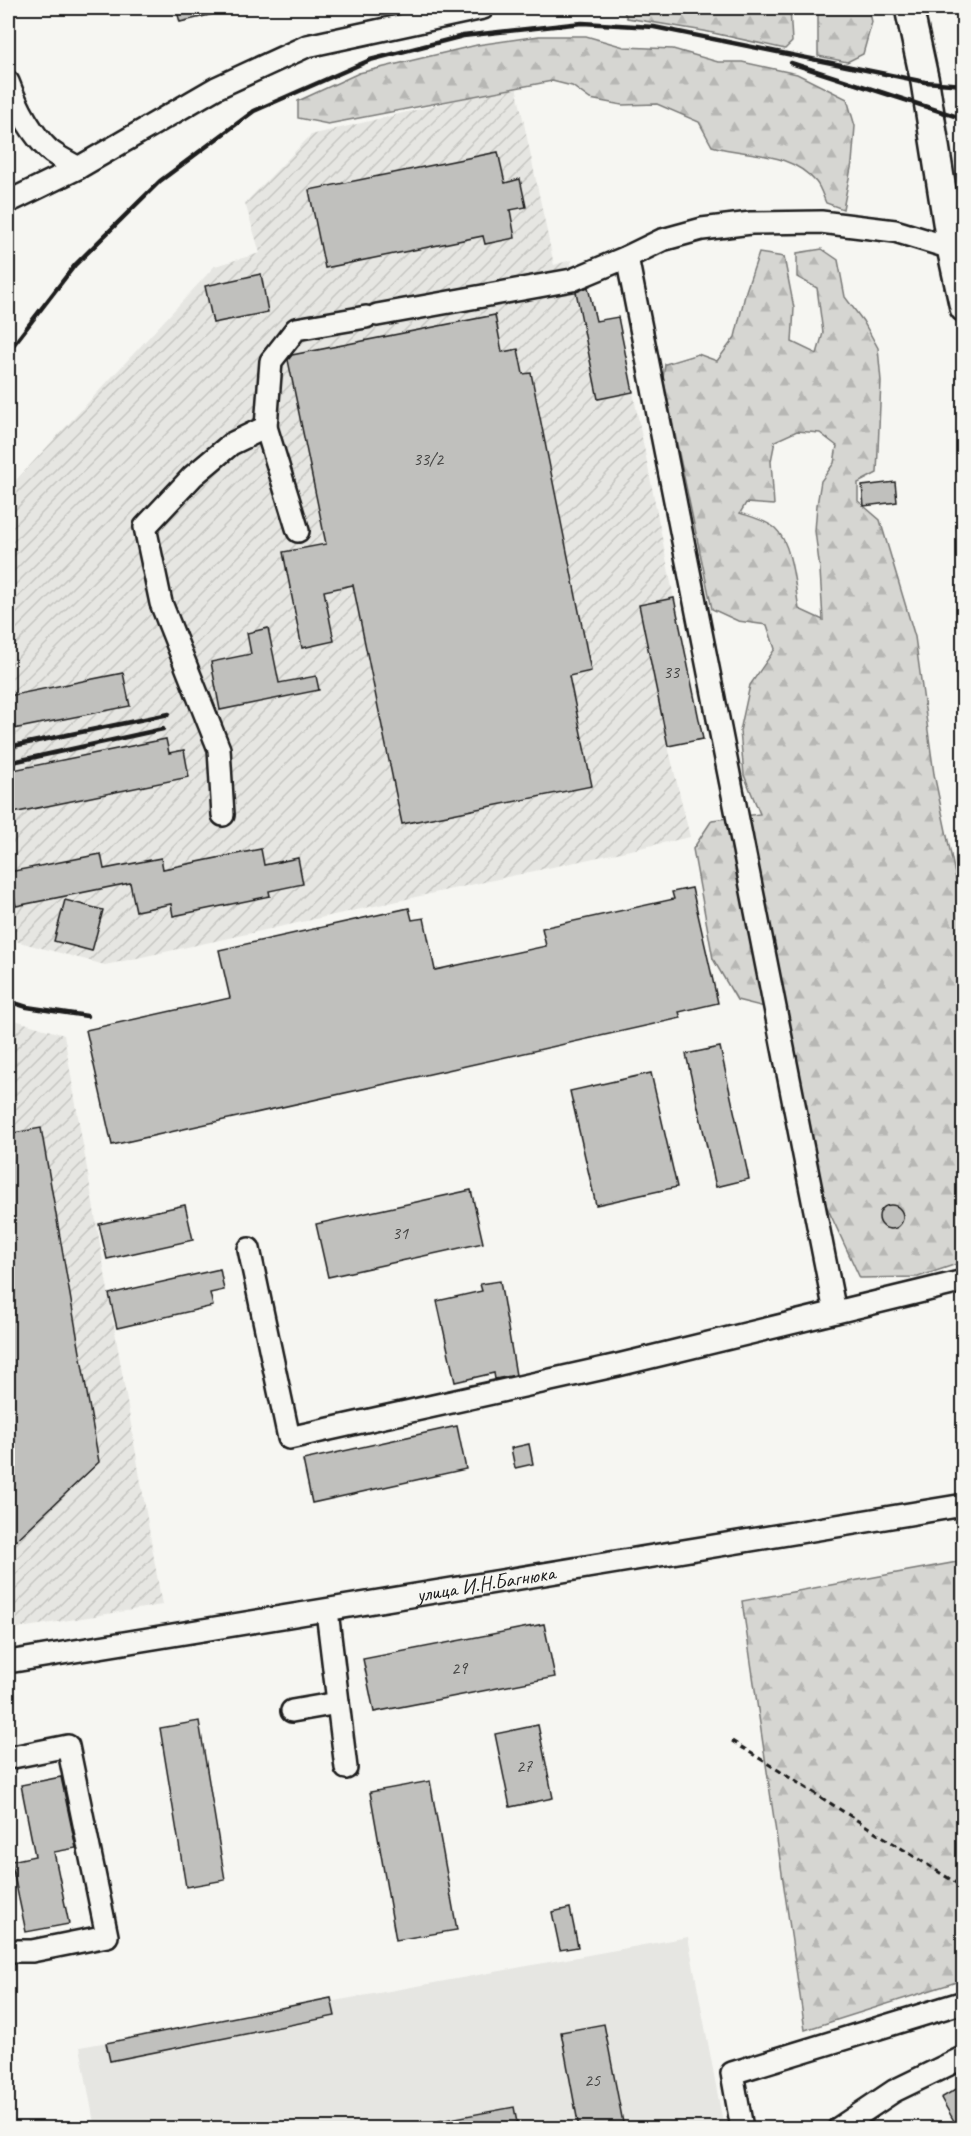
<svg xmlns="http://www.w3.org/2000/svg" width="971" height="2136" font-family="Caveat,sans-serif">
<style>
.built{fill:#e6e6e2}
.industrial{fill:url(#industrial-furrows)}
.forest{fill:url(#forest-firs);stroke:#797977;stroke-width:1.5;fill-rule:evenodd}
.building{fill:#c0c0bd;stroke:#1c1c1c;stroke-width:1.5}
.lines{fill:none;stroke-linecap:round;stroke-linejoin:round}
.minor-casing{stroke:#1c1c1c;stroke-width:26}
.major-casing{stroke:#1c1c1c;stroke-width:32}
.path{stroke:#1c1c1c;stroke-width:3;stroke-dasharray:6 4.5;stroke-linecap:butt}
.minor{stroke:#f6f6f2;stroke-width:21}
.major{stroke:#f6f6f2;stroke-width:27}
.rail{stroke:#1c1c1c;stroke-width:4.5}
.labels{text-anchor:middle;dominant-baseline:central;stroke-width:4.5;stroke-linejoin:round;paint-order:stroke}
.number-label{font-size:18px;fill:#454544}
.street-label{font-size:21px;fill:#1c1c1c;stroke:#f6f6f2}
</style>
<defs>
<pattern id="industrial-furrows" width="10" height="10" patternUnits="userSpaceOnUse" patternTransform="scale(1.5)"><rect width="10" height="10" fill="#e6e6e2"/><path d="M-1 1l2-2M0 10L10 0M9 11l2-2" fill="none" stroke="#c5c5c1"/></pattern>
<pattern id="forest-firs" width="22" height="20" patternUnits="userSpaceOnUse" patternTransform="scale(1.5)"><rect width="22" height="20" fill="#d6d6d2"/><path d="M5 1l3.5 6h-7zM16 11l3.5 6h-7z" fill="#b7b7b4"/></pattern>
</defs>
<rect width="100%" height="100%" fill="#f6f6f2"/>
<filter id="ink" filterUnits="userSpaceOnUse"><feTurbulence type="fractalNoise" baseFrequency=".0167" numOctaves="2"/><feDisplacementMap in="SourceGraphic" scale="12" xChannelSelector="R" yChannelSelector="G"/><feConvolveMatrix kernelMatrix="1 2 1 2 8 2 1 2 1" color-interpolation-filters="sRGB"/></filter>
<g filter="url(#ink)">
<!-- built -->
<path class="built" d="M688 1937 724 2128H95L80 2047Z"/>
<!-- industrial -->
<g class="industrial">
<path d="M516 86 554 265 571 260 572 280 598 399 633 392 674 598 639 606 668 746 690 837 105 965 8 939V489L215 266 260 253 245 203 311 135Z"/>
<path d="M8 1018 64 1035 162 1605 8 1630Z"/>
</g>
<!-- forest -->
<g class="forest">
<path d="M622 8H790L792 42 785 49 704 31 627 18Z"/>
<path d="M818 8H869L872 22 863 54 847 62 818 56Z"/>
<path d="M539 36H586L624 47 673 49 718 62H742L797 74 847 99 855 126 852 163 843 209 826 203C823 197 821 188 816 182 788 150 749 157 712 146L699 122 657 104 622 105 590 99 572 86 552 81 328 124 298 118V101L359 73 477 45Z"/>
<path d="M822 249 838 260 845 297 863 321 878 348 881 381 877 473 858 483V501L880 520 915 637 934 774 964 917 963 1262 918 1277 860 1278 826 1205 765 1007 737 1000 713 959 693 849 712 820 760 814 744 775 740 731 750 685 775 649 767 625 738 621 712 609 663 378 665 364 698 354 717 361 735 337 746 291 759 253 784 257 794 308 792 342 817 354 823 333 817 288 797 277V253ZM797 431 820 433 837 446 834 463 821 481 817 505 815 531 820 570 823 620 799 609C795 587 792 543 775 528 765 520 752 517 740 513L746 503 774 505 771 461 775 441Z"/>
<path d="M963 1561V1980L805 2030 742 1601Z"/>
</g>
<!-- building -->
<g class="building">
<path d="M176 8H217L218 13 180 22Z"/>
<path d="M498 152 505 183 520 179 526 207 510 210 515 238 485 244 483 236 325 268 309 190Z"/>
<path d="M261 274 268 312 213 323 205 286Z"/>
<path d="M588 287 596 321 618 317 633 392 598 399 576 292Z"/>
<path d="M495 315 502 352 518 349 523 374 531 373 591 671 569 676 592 786 402 824 353 585 324 591 334 641 302 648 283 552 326 544 288 360 292 355Z"/>
<path d="M895 482 897 502 864 506 862 486Z"/>
<path d="M674 598 703 739 668 746 639 605Z"/>
<path d="M268 628 279 683 316 676 319 690 220 710 211 662 251 654 247 633Z"/>
<path d="M123 673 130 706 8 730V696Z"/>
<path d="M166 739 169 753 184 750 189 777 8 814V771Z"/>
<path d="M261 849 264 865 298 858 303 884 269 891 270 896 173 916 171 904 136 911 130 883 16 906 9 872 101 854 104 869 161 858 163 869Z"/>
<path d="M692 888 718 1003 679 1012 681 1018 112 1145 86 1030 230 998 219 950 409 908 412 920 424 918 435 970 546 946 542 928 674 899 672 892Z"/>
<path d="M65 900 103 910 92 951 54 941Z"/>
<path d="M720 1047 749 1179 716 1187 686 1054Z"/>
<path d="M651 1073 677 1187 596 1205 570 1091Z"/>
<path d="M41 1128 99 1462 8 1548V1134Z"/>
<path d="M471 1190 483 1243 328 1277 316 1224Z"/>
<circle cx="891" cy="1217" r="12"/>
<path d="M185 1205 193 1240 107 1259 99 1224Z"/>
<path d="M220 1269 224 1290 210 1293 213 1306 117 1328 109 1294Z"/>
<path d="M500 1281 516 1375 495 1379 494 1373 455 1382 437 1301 482 1291 480 1284Z"/>
<path d="M457 1426 466 1469 312 1503 303 1460Z"/>
<path d="M529 1444 533 1464 515 1468 511 1448Z"/>
<path d="M544 1624 555 1677 374 1712 363 1659Z"/>
<path d="M199 1721 225 1880 186 1887 160 1728Z"/>
<path d="M538 1725 553 1798 510 1807 495 1734Z"/>
<path d="M61 1777 76 1848 54 1852 69 1924 26 1932 11 1861 35 1856 21 1785Z"/>
<path d="M430 1781 457 1930 396 1940 370 1792Z"/>
<path d="M570 1908 578 1947 560 1950 552 1912Z"/>
<path d="M331 1998 335 2016 110 2061 106 2043Z"/>
<path d="M604 2024 624 2128H579L561 2032Z"/>
<path d="M963 2085V2128H958L941 2098Z"/>
<path d="M514 2107 518 2128H440L439 2121Z"/>
</g>
<g class="lines">
<!-- minor casing -->
<g class="minor-casing">
<g id="minor">
<path d="M8 82C17 106 30 132 49 150 57 157 69 162 78 168"/>
<path d="M8 202 78 168 216 88 307 46 483 8"/>
<path d="M627 257 835 1312"/>
<path d="M377 315 572 280 627 257 662 240 702 229 751 223 821 222 895 231 951 248"/>
<path d="M298 531 266 427 271 361 296 329 366 317"/>
<path d="M223 815 219 749 161 603 145 527 193 476 231 444 266 427"/>
<path d="M249 1249 289 1438 618 1365 964 1281"/>
<path d="M327 1611 346 1768"/>
<path id="s1" d="M8 1662 964 1505"/>
<path d="M292 1711 338 1703"/>
<path d="M8 1758 68 1746 107 1936 32 1951H8"/>
<path d="M742 2128 732 2073 964 2002"/>
<path d="M839 2128 894 2091 964 2057"/>
</g>
</g>
<!-- major casing -->
<g class="major-casing">
<path id="major" d="M909 8 925 82 951 248 964 308"/>
</g>
<!-- path -->
<path class="path" d="M732 1741 964 1888"/>
<!-- minor -->
<use href="#minor" class="minor"/>
<!-- major -->
<use href="#major" class="major"/>
<!-- rail -->
<g class="rail">
<path d="M791 63 964 119"/>
<path d="M8 352 75 265 160 181 254 111 370 60 463 36 582 23 654 27 925 82 964 85"/>
<path d="M8 747 169 714"/>
<path d="M8 763 163 729"/>
<path d="M8 1001 27 1007 87 1016"/>
</g>
</g>
</g>
<g class="labels">
<!-- number labels -->
<g class="number-label">
<text x="428" y="459">33/2</text>
<text x="671" y="672">33</text>
<text x="400" y="1233">31</text>
<text x="459" y="1668">29</text>
<text x="524" y="1766">27</text>
<text x="592" y="2080">25</text>
</g>
<!-- street labels -->
<g class="street-label">
<text stroke="none"><textPath href="#s1" startOffset="484">улица И.Н.Багнюка</textPath></text>
</g>
</g>
<!-- margin -->
<rect width="971" height="2136" fill="none" stroke="#f6f6f2" stroke-width="30"/>
<rect x="15" y="15" width="941" height="2106" fill="none" stroke="#1c1c1c" stroke-width="2" filter="url(#ink)"/>
</svg>
